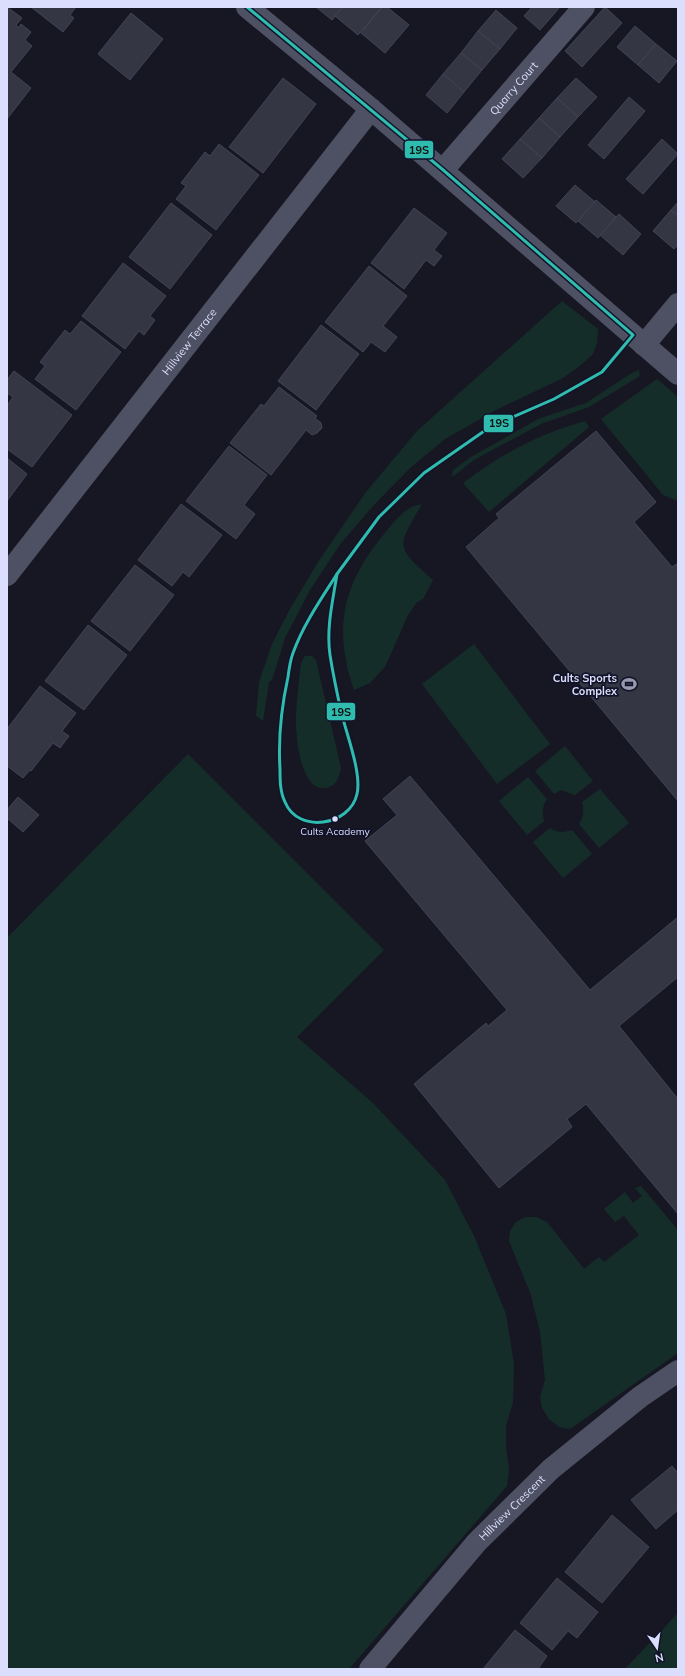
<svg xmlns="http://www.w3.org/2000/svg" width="685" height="1676" font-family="Mulish,sans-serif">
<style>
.green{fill:#152d29}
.building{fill:#353644;stroke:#424356}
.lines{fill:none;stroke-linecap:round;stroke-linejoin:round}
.minor{stroke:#4d5163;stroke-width:22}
.bus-1-casing{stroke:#121328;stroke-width:6}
.bus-1{stroke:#2fbbad;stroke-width:3}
.bus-dot{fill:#dbdffd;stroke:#121328;stroke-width:1.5}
.labels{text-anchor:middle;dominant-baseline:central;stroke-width:3.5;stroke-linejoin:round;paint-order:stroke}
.bus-label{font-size:10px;fill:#dbdffd;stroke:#121328}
.street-label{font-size:11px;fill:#dbdffd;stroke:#121328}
.poi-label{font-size:11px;font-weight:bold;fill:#dbdffd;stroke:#121328;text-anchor:end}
.line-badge{stroke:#121328;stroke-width:1.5}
.pale-badge-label{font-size:11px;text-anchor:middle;font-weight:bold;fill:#111}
</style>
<rect width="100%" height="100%" fill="#171723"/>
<!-- green -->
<g class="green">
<path d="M562 301 598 329 597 343 593 354 581 365 563 378 496 410 445 439 410 468 374 505 341 543 310 590 285 638 272 680 269 682 263 721 256 716 259 682 272 644 290 609 318 562 366 492 417 431Z"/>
<path d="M639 370 640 376 589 407 541 424 513 439 474 460 452 477 453 470 471 457 538 419 586 403 630 374Z"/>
<path d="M657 379 678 397V501L663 495 601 419Z"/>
<path d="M585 421 589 427 489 512 463 483C499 455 541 433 585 421Z"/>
<path d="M422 504C397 547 394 546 433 580L423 599 417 602 408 615 385 667 370 683 354 690C351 680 347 670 346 660 336 610 353 571 385 533 396 520 404 507 422 504Z"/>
<path d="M474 644 550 744 497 784 422 684Z"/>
<path d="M305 656H312L316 660 341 768C339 778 336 787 325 788 300 791 295 733 296 715 297 698 299 681 301 663Z"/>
<path d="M565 746 593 781 575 795 561 790 554 794 535 771Z"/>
<path d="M188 754 384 950 297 1037 373 1103 445 1180 474 1236 506 1314 514 1364 513 1402 506 1426V1447L509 1469 507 1486 349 1669H7V938Z"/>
<path d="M528 777 547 799C542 807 542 812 544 821L527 835 499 801Z"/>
<path d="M600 789 629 823 599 848 579 824C584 817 584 811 582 802Z"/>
<path d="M550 828C558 833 563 833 572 830L592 854 563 878 533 842Z"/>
<path d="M641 1186 678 1230V1353L570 1429 559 1427 549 1419 542 1408 540 1397 545 1380 540 1332 531 1295 509 1241 510 1231 516 1222 525 1217H536L547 1222 584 1269 599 1257 604 1262 639 1235 624 1216 615 1222 604 1209 625 1192 633 1203 642 1196 635 1188Z"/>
<path d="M678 1613V1669H625Z"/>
</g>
<!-- building -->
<g class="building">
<path d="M7 7 22 18 16 25 18 28 21 24 31 32 25 40 32 46 11 72 31 88 7 119Z"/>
<path d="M31 7H76L70 15 74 18 63 32Z"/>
<path d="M316 7H343L332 20Z"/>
<path d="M343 7H380L381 8 358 35 335 16Z"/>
<path d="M382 7H387L409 25 385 53 361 33Z"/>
<path d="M532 7H560L540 30 524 16Z"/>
<path d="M605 7 622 23 582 67 565 51Z"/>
<path d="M496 10 517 28 500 49 478 31Z"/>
<path d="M131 13 163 39 130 80 98 54Z"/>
<path d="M635 26 656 44 638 65 617 47Z"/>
<path d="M478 31 500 49 482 70 461 53Z"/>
<path d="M656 44 677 61 659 83 638 65Z"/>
<path d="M461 53 482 70 464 92 443 74Z"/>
<path d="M443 74 464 92 447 113 426 95Z"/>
<path d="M283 78 316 104 263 173 229 147Z"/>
<path d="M576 78 597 97 578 117 557 98Z"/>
<path d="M629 97 645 111 604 159 588 145Z"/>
<path d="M557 98 578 117 560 137 539 118Z"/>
<path d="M539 118 560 137 542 158 520 139Z"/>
<path d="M520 139 542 158 523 178 502 159Z"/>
<path d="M662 139 678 154 643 194 626 179Z"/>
<path d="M219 144 259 175 216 230 176 199 186 186 181 183 205 152 210 156Z"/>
<path d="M575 185 595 202 576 223 556 206Z"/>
<path d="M596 200 616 217 598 238 578 221Z"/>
<path d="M678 202V216L671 210Z"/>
<path d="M171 203 212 235 170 289 129 257Z"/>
<path d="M414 208 447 233 434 250 442 256 434 266 426 260 404 289 371 263Z"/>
<path d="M671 210 678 216V245L674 249 653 231Z"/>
<path d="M619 214 641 234 623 255 600 235Z"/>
<path d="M123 263 166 296 150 316 155 320 144 335 139 331 125 349 82 316Z"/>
<path d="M369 266 407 296 383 326 397 337 385 352 371 342 363 352 325 322Z"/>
<path d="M81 321 121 352 76 410 35 379 45 366 40 362 65 330 70 334Z"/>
<path d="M321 325 359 354 316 410 278 381Z"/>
<path d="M14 371 72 415 32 467 7 449V406L13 397 7 393V380Z"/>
<path d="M279 387 317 416 315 418 321 423 322 428 317 433 312 435 306 430 271 475 230 443 261 404 264 406Z"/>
<path d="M596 431 656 502 634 522 672 567 678 563V801L466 547 499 518 496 514Z"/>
<path d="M229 446 267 475 244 505 255 514 236 539 186 501Z"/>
<path d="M7 458 27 474 7 501Z"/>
<path d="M181 504 222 535 189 577 183 572 172 586 138 560Z"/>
<path d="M135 565 174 595 130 651 91 621Z"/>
<path d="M88 625 127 655 84 710 45 681Z"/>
<path d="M40 686 76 713 62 731 69 736 60 748 53 743 31 771 30 770 23 778 7 766V729Z"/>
<path d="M410 776 590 990 678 917V977L619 1026 678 1099V1214L586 1104 567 1119 572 1127 499 1188 414 1084 486 1023 488 1026 507 1010 365 841 397 815 383 799Z"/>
<path d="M18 797 39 815 23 832 7 818V810Z"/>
<path d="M672 1466 678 1473V1510L656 1529 631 1500Z"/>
<path d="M612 1515 649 1547 602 1603 565 1572Z"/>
<path d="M557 1578 598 1612 577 1638 568 1631 552 1650 520 1623Z"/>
<path d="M515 1630 547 1656 538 1669H483Z"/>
</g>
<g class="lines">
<!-- minor -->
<g class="minor">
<path d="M247 7 371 109 678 374"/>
<path id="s1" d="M443 170 584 7"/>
<path d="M644 345 678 304"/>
<path id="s2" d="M7 575 371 109"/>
<path id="s3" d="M370 1669 477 1542 551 1469 640 1397 678 1371"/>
</g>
<!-- bus-1 casing -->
<g class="bus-1-casing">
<g id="bus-1">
<path d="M247 7 442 169 633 335 602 372 554 399 490 427 424 473 379 517 337 574"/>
<path d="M337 574C333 600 326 628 330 655 333 674 337 693 341 711 346 733 362 773 357 794 350 826 298 834 285 802 280 792 280 780 280 769 278 737 281 709 288 677 289 669 290 661 293 653 303 625 321 599 337 574Z"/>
</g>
</g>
<!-- bus-1 -->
<use href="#bus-1" class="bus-1"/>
</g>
<!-- icons -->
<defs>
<g id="stadium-bare" transform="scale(1.2)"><path d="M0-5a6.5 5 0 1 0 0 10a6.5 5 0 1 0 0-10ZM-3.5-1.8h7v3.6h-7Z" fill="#9699b1" stroke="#121328" stroke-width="2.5" paint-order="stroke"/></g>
</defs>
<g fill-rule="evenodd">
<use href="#stadium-bare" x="629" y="684"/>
</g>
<!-- markers -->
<circle class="bus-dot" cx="335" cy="819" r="3.5"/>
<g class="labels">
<!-- bus labels -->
<g class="bus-label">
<text x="335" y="831">Cults Academy</text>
</g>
<!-- street labels -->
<g class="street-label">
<text stroke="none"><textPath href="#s1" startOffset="108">Quarry Court</textPath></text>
<text stroke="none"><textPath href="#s2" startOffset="296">Hillview Terrace</textPath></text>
<text stroke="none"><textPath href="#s3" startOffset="215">Hillview Crescent</textPath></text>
</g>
<!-- poi labels -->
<g class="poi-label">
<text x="617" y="678">Cults Sports<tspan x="617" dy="13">Complex</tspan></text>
</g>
</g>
<g class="line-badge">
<rect x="404" y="140" width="30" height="19" rx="4" fill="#2fbbad"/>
<rect x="483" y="414" width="31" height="19" rx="4" fill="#2fbbad"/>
<rect x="326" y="702" width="30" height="19" rx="4" fill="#2fbbad"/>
</g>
<g class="pale-badge-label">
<text x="419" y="154">19S</text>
<text x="499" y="427">19S</text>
<text x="341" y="716">19S</text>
</g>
<!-- border -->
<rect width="685" height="1676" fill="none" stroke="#dbdffd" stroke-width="16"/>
<!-- north arrow -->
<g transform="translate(657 1648) rotate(167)" stroke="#121328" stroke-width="3" paint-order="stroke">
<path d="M0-3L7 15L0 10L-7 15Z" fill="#dbdffd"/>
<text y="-6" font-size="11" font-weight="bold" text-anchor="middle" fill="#dbdffd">N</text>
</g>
</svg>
